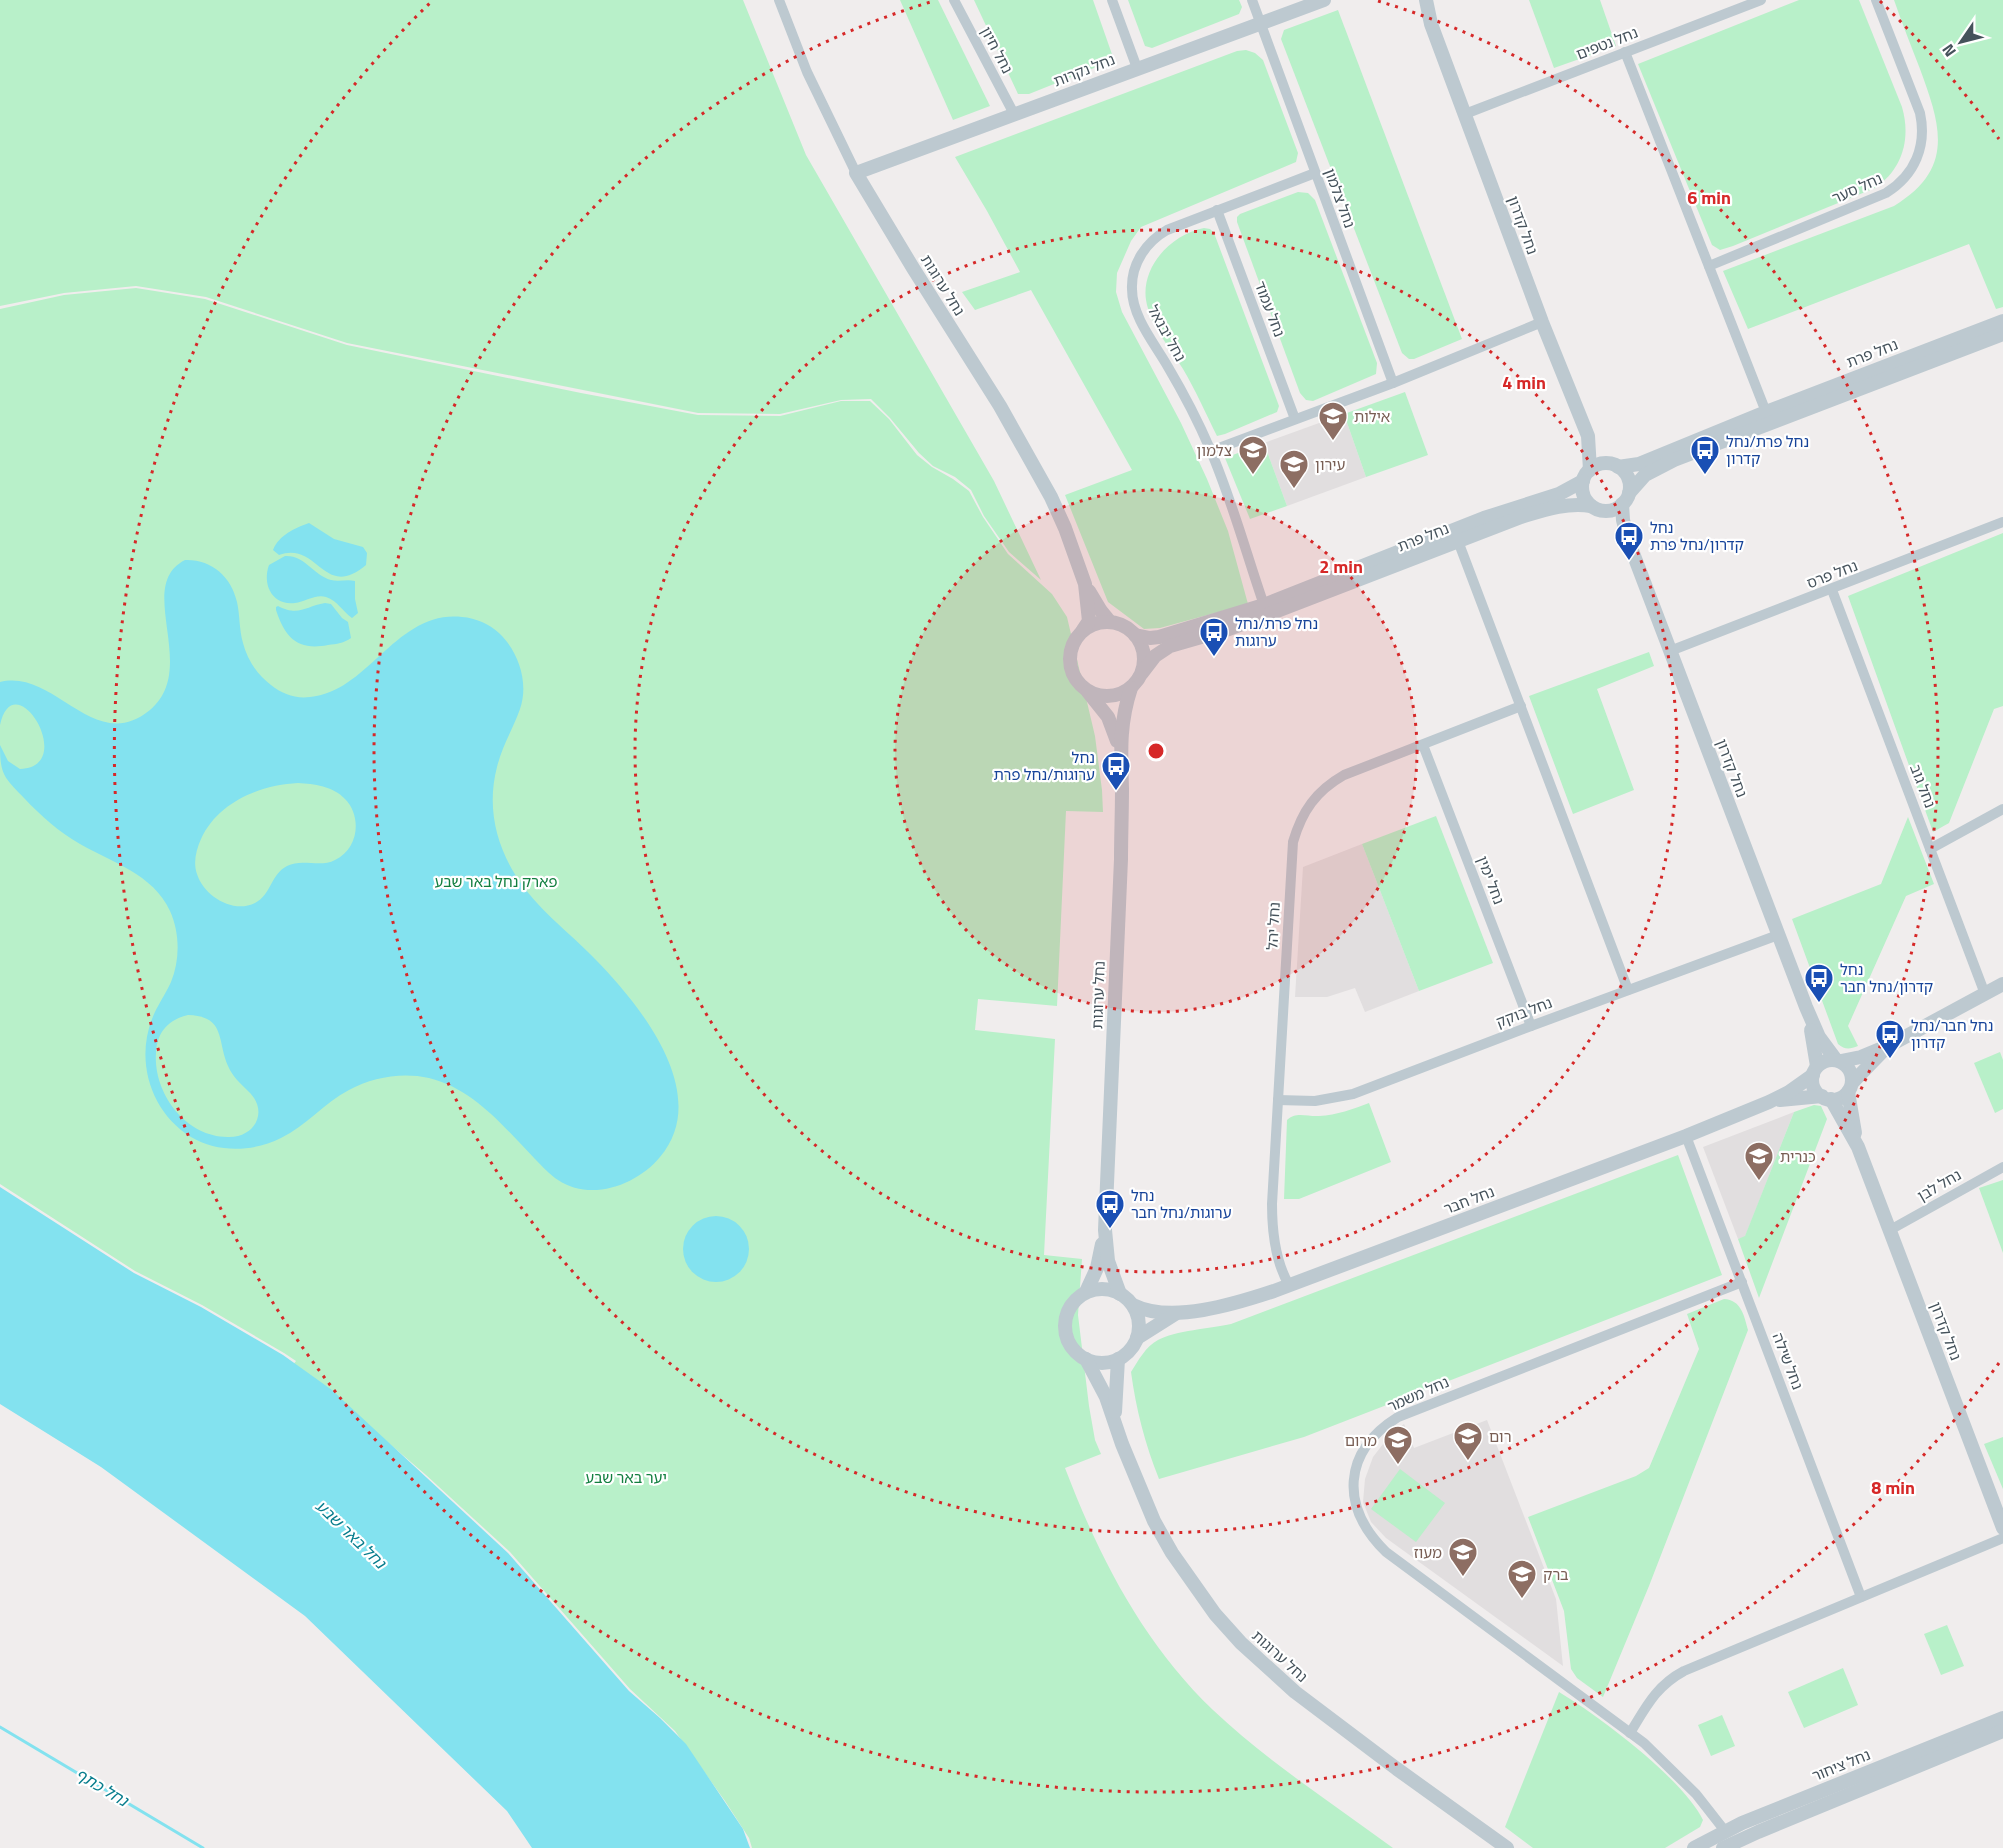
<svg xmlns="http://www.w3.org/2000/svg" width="2003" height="1848" font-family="'Titillium Web','Noto Sans Hebrew',sans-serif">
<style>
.education{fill:#e1dedf}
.green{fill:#b8f0c9}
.water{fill:#83e2ef;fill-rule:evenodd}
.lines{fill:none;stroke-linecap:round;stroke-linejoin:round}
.stream{stroke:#83e2ef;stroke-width:3}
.minor{stroke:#bdc9d0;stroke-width:10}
.tertiary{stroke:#bdc9d0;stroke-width:14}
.ring{fill:none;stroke:#d62828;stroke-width:3;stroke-dasharray:3 6}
.labels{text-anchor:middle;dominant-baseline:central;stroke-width:4.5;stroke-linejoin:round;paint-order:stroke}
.street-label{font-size:15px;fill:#45525b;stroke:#fff}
.education-label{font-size:15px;fill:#785e54;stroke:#fff;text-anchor:start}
.transit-label{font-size:15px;fill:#164399;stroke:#fff;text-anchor:start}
.park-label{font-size:15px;fill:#137f40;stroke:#fff}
.water-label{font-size:16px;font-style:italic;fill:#087d8d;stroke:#fff}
.centre{fill:#d62828;stroke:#fff;stroke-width:3}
.ring-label{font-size:18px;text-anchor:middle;font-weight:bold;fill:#d62828;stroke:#fff;stroke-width:4.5;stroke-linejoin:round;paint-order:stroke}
</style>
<rect width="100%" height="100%" fill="#f0eded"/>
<!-- education -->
<g class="education">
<path d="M1344 414 1366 477 1287 506 1264 443Z"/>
<path d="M1362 844 1419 991 1365 1012 1355 988 1327 997H1295L1303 867Z"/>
<path d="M1794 1112 1745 1237 1738 1239 1703 1147Z"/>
<path d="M1487 1420 1556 1599 1563 1666 1386 1538 1371 1522 1363 1502 1365 1479 1373 1457 1390 1435 1404 1424 1414 1448Z"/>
</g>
<!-- green -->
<g class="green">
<path d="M0 0H743L806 155 994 481 1041 580 1009 552 984 516 971 490 955 477 933 466 919 453 890 418 871 399 841 400 780 414 698 413 347 343 206 297 136 286 64 293 0 306Z"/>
<path d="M900 0H938L990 106 953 120Z"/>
<path d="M974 0H1093L1114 60 1029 94H1018Z"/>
<path d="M1128 0H1239L1242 7 1239 14 1152 48 1145 46Z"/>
<path d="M1529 0H1600L1616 46 1554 68Z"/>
<path d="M1799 0H1859L1902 107C1911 138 1903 169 1875 188L1733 246 1720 250 1712 245 1638 64Z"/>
<path d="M1894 0H2003V307L1996 309 1969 244 1748 329 1723 271 1894 206C1955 169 1941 126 1920 69 1911 46 1902 23 1894 0Z"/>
<path d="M1338 10 1462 339 1414 359H1409L1402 353 1281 39 1284 30Z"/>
<path d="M1246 50 1255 53 1263 60 1298 153 1296 162 1141 227 1131 241 1117 273 1116 292 1122 312 1181 423 1207 479 1228 531 1248 604 1160 628 1144 629 1108 602 1065 495 1132 470 1031 290 975 310 962 292 1020 272 987 211 955 157 1237 51Z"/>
<path d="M1298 192 1308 193 1315 200 1377 363 1376 374 1313 401 1306 400 1300 393 1237 222V217L1240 214Z"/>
<path d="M1204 228 1210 229 1214 233 1279 406 1277 412 1225 434 1217 436C1206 414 1196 391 1183 369 1171 349 1150 325 1146 300 1141 266 1172 234 1204 228Z"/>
<path d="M136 288 205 299 347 345 581 393 698 415 780 416 841 401H870L889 419 917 455 932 467 953 479 969 491 983 517 1008 554 1052 594 1067 617 1095 736 1102 790 1103 812 1066 811 1057 1006 978 999 975 1030 1055 1039 1044 1255 1082 1259 1078 1315 1089 1406 1095 1440 1101 1454 1065 1468C1099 1557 1143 1643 1213 1710 1268 1762 1332 1803 1393 1848H752L749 1838 725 1801 675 1731 630 1689 510 1552 426 1475 349 1409 292 1366 296 1361 284 1353 202 1305 135 1271 0 1184V309L64 295Z"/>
<path d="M1405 392 1428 455 1366 477 1344 414Z"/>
<path d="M1264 443 1287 506 1250 519 1225 458Z"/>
<path d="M2003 533V706L1994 709 1949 823 1933 832 1848 596Z"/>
<path d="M1649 652 1654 666 1597 689 1634 790 1573 814 1529 696Z"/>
<path d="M1436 816 1493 963 1419 991 1362 844Z"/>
<path d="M1908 817 1934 884 1906 896 1848 1026 1858 1046C1850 1049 1845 1050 1838 1044L1792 919 1881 884Z"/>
<path d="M2000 1052 2003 1060V1109L1995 1113 1974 1063Z"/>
<path d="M1369 1103 1391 1162 1299 1199H1284L1287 1120C1296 1111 1308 1117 1319 1116 1337 1115 1353 1109 1369 1103Z"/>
<path d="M1814 1105 1821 1106 1827 1119 1759 1298 1738 1239 1745 1236 1794 1112Z"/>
<path d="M1678 1155 1722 1275 1304 1437 1159 1479C1145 1444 1136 1409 1131 1372 1138 1361 1146 1346 1158 1340 1174 1331 1212 1328 1231 1324Z"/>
<path d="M2003 1180V1253L1979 1188Z"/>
<path d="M1724 1299C1741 1300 1744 1315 1748 1330L1649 1586 1603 1697 1577 1678 1571 1669 1564 1611 1528 1517 1636 1476 1649 1468 1699 1349 1687 1314Z"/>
<path d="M2003 1437V1489L1984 1444Z"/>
<path d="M1400 1469 1445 1503 1416 1542 1371 1509Z"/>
<path d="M1947 1625 1964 1666 1941 1675 1924 1634Z"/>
<path d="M1843 1668 1858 1705 1804 1728 1788 1692Z"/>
<path d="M1559 1692C1599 1716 1683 1779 1703 1820L1700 1827 1665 1848H1533L1505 1827Z"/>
<path d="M1722 1715 1735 1746 1711 1756 1698 1725Z"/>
</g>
<!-- water -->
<g class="water">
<path d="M309 523 334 539 363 547 367 553 366 565C323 601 319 541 279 555L273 550C279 535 295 528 309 523Z"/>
<path d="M285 556C305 555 313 575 331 580 339 582 347 579 355 581V599L358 613 352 618C342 611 338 601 326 597 315 594 305 602 295 603 272 606 262 584 269 565Z"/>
<path d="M185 560C211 559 231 576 237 602 240 615 239 629 243 643 247 659 257 675 271 685 282 694 296 699 310 697 369 692 396 610 462 617 476 618 489 624 499 633 519 652 529 683 520 709 513 729 502 746 497 767 487 805 495 843 516 876 537 909 568 931 595 959 640 1005 713 1094 660 1157 637 1185 591 1202 558 1180 550 1175 542 1166 535 1159 504 1127 474 1089 429 1078 402 1072 373 1077 349 1090 324 1103 306 1126 281 1138 253 1152 218 1153 191 1137 152 1113 135 1063 152 1019 157 1006 165 995 171 982 180 960 180 933 170 911 153 874 113 863 80 844 59 832 41 816 24 798 4 777 0 775 0 745L8 761 20 769C79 767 14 661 0 725V682C55 668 94 756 150 710 200 668 134 586 185 560ZM298 783C314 784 333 786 345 799 362 816 359 849 335 860 320 868 302 858 287 866 271 874 271 895 255 903 233 914 204 896 197 874 193 863 196 850 201 839 218 802 260 785 298 783ZM188 1015C226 1016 217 1041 228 1066 233 1077 240 1083 248 1091 269 1110 256 1137 229 1137 186 1138 153 1093 156 1053 157 1032 168 1020 188 1015Z"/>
<path d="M325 603 331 604 342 618 348 622 351 638C344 643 337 644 328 645 298 651 285 638 276 610V607L278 606C299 617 306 606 325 603Z"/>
<path d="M0 1187 134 1273 201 1307 283 1355 332 1390 508 1553 629 1691 660 1718 686 1744 743 1829 750 1848H532L507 1811 305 1616 101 1467 0 1404Z"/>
<circle cx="716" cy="1249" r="33"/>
</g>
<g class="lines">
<!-- stream -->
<path class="stream" d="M0 1727 203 1848"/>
<!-- minor -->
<g class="minor">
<path d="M779 0 807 72 856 173"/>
<path d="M954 0 1014 114"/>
<path d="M1112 0 1137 68"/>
<path d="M1252 0 1393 383"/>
<path d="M1625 52 1766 412"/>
<path d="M1465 114 1761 0"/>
<path d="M1217 210 1295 419"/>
<path d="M1709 266 1886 193C1915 175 1927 146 1920 113L1876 0"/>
<path d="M1211 451 1393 383 1542 322"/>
<path d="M1458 541 1628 990"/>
<path d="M1832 590 1985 994"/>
<path d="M1264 605C1246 553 1232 500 1210 449 1198 421 1184 394 1168 367 1155 344 1132 317 1132 289 1131 264 1146 242 1167 230L1315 173"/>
<path d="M1670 651 2003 522"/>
<path d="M1423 745 1531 1026"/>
<path d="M1930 849 2003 809"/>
<path d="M1278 1100 1315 1101 1353 1094 1531 1026 1778 935"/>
<path d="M1686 1136 1861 1597"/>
<path d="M1890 1230 2003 1167"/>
<path d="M1289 1285C1275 1261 1272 1232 1272 1204L1293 842C1302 811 1316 791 1344 775L1521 706"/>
<path d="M1630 1733C1646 1707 1656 1686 1684 1671L2003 1538"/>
<path d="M1725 1831 1696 1794 1644 1743 1386 1552C1340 1507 1342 1452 1398 1417L1742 1282"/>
</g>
<!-- tertiary -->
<g class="tertiary">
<path d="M1426 0 1431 24 1542 322 1588 436 1590 470"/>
<circle cx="1606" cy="487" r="24"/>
<path d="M1618 467 1639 464 1766 412 2003 321"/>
<path d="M1629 493 1645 475 1674 460 2003 334"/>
<path d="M1622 504 1623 520 1628 540 1806 1007 1819 1037 1836 1060"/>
<path d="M1089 591 1101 611 1110 622"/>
<circle cx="1107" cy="659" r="37"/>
<path d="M1083 630 1089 621 1085 584 1065 528 1051 497 1000 406 913 268 856 173 1324 0"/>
<path d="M1135 635 1150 638 1159 637 1264 605 1484 518 1559 494 1583 481"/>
<path d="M1142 673 1155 656 1170 646 1229 629 1272 613 1521 517C1544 510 1567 502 1591 506"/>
<path d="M1088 692 1108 717 1117 741"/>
<path d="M1811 1030 1817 1066"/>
<circle cx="1832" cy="1080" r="20"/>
<path d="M1841 1061 1861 1057 1890 1045 2003 984"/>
<path d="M1852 1083 1882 1052"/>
<path d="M1848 1092 1855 1133"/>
<path d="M1831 1099 1858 1147 2003 1528"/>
<path d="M1780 1100 1822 1096"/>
<circle cx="1102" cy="1326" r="37"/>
<path d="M1086 1292 1097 1268 1102 1244"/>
<path d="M1120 1294 1108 1261 1105 1230 1121 859C1121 836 1122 813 1122 789 1121 753 1119 724 1131 688"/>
<path d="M1133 1305C1171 1324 1235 1304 1274 1291L1686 1136 1769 1102 1789 1092 1813 1075"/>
<path d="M1137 1338 1175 1314"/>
<path d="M1086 1359 1106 1397 1122 1444 1154 1521 1172 1553 1215 1614 1241 1643 1295 1692 1397 1769 1507 1848"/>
<path d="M1115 1412 1118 1359"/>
<path d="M1694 1848 1742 1823 2003 1718"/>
<path d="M1723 1848 1758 1832 2003 1731"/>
</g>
</g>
<!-- distance rings -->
<circle cx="1156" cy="751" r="261" fill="#d62828" fill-opacity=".12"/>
<g class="ring">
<circle cx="1156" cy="751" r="261"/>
<circle cx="1156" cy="751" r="521"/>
<path d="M1378 1A782 782 0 1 1 934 1"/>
<path d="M1999 1363A1042 1042 0 1 1 432 1M1880 1A1042 1042 0 0 1 1999 139"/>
</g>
<!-- icons -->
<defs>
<g id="school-pin" transform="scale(1.5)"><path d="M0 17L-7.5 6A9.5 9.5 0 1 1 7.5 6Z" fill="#8d6e63" stroke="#fff"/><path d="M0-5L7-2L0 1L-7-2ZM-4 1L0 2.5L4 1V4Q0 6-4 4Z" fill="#fff"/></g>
<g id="bus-pin" transform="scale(1.5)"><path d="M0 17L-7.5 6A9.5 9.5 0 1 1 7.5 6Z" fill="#1a4fb4" stroke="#fff"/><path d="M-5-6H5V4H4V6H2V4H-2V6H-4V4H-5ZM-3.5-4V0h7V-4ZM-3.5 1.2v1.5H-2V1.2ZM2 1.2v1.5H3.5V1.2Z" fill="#fff"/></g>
</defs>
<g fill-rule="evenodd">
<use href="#school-pin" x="1333" y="416"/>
<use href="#school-pin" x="1253" y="450"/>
<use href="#bus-pin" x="1705" y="450"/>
<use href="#school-pin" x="1294" y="464"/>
<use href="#bus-pin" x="1629" y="536"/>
<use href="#bus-pin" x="1214" y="632"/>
<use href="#bus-pin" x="1116" y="766"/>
<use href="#bus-pin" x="1819" y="978"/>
<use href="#bus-pin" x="1890" y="1034"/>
<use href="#school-pin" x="1759" y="1156"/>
<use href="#bus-pin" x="1110" y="1204"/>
<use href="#school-pin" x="1468" y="1436"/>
<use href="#school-pin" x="1398" y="1440"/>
<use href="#school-pin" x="1463" y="1552"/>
<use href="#school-pin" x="1522" y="1574"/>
</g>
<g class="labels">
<!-- street labels -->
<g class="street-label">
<text transform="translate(1607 43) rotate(-21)">נחל נטפים</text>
<text transform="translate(997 50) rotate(62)">נחל חיון</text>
<text transform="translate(1084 70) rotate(-21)">נחל נקרות</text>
<text transform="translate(1857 188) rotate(-24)">נחל סער</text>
<text transform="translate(1340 198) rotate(70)">נחל צלמון</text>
<text transform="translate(1523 225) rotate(70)">נחל קדרון</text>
<text transform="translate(943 285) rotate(58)">נחל ערוגות</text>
<text transform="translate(1270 309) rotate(69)">נחל עמוד</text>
<text transform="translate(1167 333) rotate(61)">נחל יבנאל</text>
<text transform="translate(1872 353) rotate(-21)">נחל פרת</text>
<text transform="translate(1423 537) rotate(-21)">נחל פרת</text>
<text transform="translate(1832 574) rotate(-21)">נחל פרס</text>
<text transform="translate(1732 768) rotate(69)">נחל קדרון</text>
<text transform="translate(1923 786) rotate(69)">נחל גוב</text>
<text transform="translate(1491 880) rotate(69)">נחל ימין</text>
<text transform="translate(1273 926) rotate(-87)">נחל יהל</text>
<text transform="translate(1098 995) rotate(-88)">נחל ערוגות</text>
<text transform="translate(1524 1012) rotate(-21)">נחל בוקק</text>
<text transform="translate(1939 1185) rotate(-30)">נחל לבן</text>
<text transform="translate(1469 1200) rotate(-21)">נחל חבר</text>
<text transform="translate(1946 1331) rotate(69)">נחל קדרון</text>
<text transform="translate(1788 1361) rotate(69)">נחל שילה</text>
<text transform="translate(1418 1394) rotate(-24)">נחל משמר</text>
<text transform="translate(1280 1656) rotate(42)">נחל ערוגות</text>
<text transform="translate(1841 1765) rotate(-22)">נחל ציחור</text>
</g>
<!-- education labels -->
<g class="education-label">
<text x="1354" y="416">אילות</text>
<text x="1232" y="450" text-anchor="end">צלמון</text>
<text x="1315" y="464">עירון</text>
<text x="1780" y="1156">כנרית</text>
<text x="1489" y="1436">רום</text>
<text x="1377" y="1440" text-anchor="end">מרום</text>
<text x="1442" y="1552" text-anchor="end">מעוז</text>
<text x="1543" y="1574">ברק</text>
</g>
<!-- transit labels -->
<g class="transit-label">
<text x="1726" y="441">נחל פרת/נחל<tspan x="1726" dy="17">קדרון</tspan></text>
<text x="1650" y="527">נחל<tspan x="1650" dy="17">קדרון/נחל פרת</tspan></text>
<text x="1235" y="623">נחל פרת/נחל<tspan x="1235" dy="17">ערוגות</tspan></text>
<text x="1095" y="757" text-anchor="end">נחל<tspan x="1095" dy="17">ערוגות/נחל פרת</tspan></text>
<text x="1840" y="969">נחל<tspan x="1840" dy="17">קדרון/נחל חבר</tspan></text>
<text x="1911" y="1025">נחל חבר/נחל<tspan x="1911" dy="17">קדרון</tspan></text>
<text x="1131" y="1195">נחל<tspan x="1131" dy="17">ערוגות/נחל חבר</tspan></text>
</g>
<!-- park labels -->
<g class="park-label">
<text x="496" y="881">פארק נחל באר שבע</text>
<text x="626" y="1477">יער באר שבע</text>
</g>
<!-- water labels -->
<g class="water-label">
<text transform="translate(351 1534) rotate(44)">נחל באר שבע</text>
<text transform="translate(102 1787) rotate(31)">נחל כתף</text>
</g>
</g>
<circle cx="1156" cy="751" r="9" class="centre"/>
<g class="ring-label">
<text x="1709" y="204">6 min</text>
<text x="1524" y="389">4 min</text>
<text x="1341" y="573">2 min</text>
<text x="1893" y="1494">8 min</text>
</g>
<!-- north arrow -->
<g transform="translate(1961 42) rotate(235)" stroke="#ffffff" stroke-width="4.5" paint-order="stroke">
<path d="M0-4.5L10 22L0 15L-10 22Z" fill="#45525b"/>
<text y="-9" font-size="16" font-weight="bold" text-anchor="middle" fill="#45525b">N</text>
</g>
</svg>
